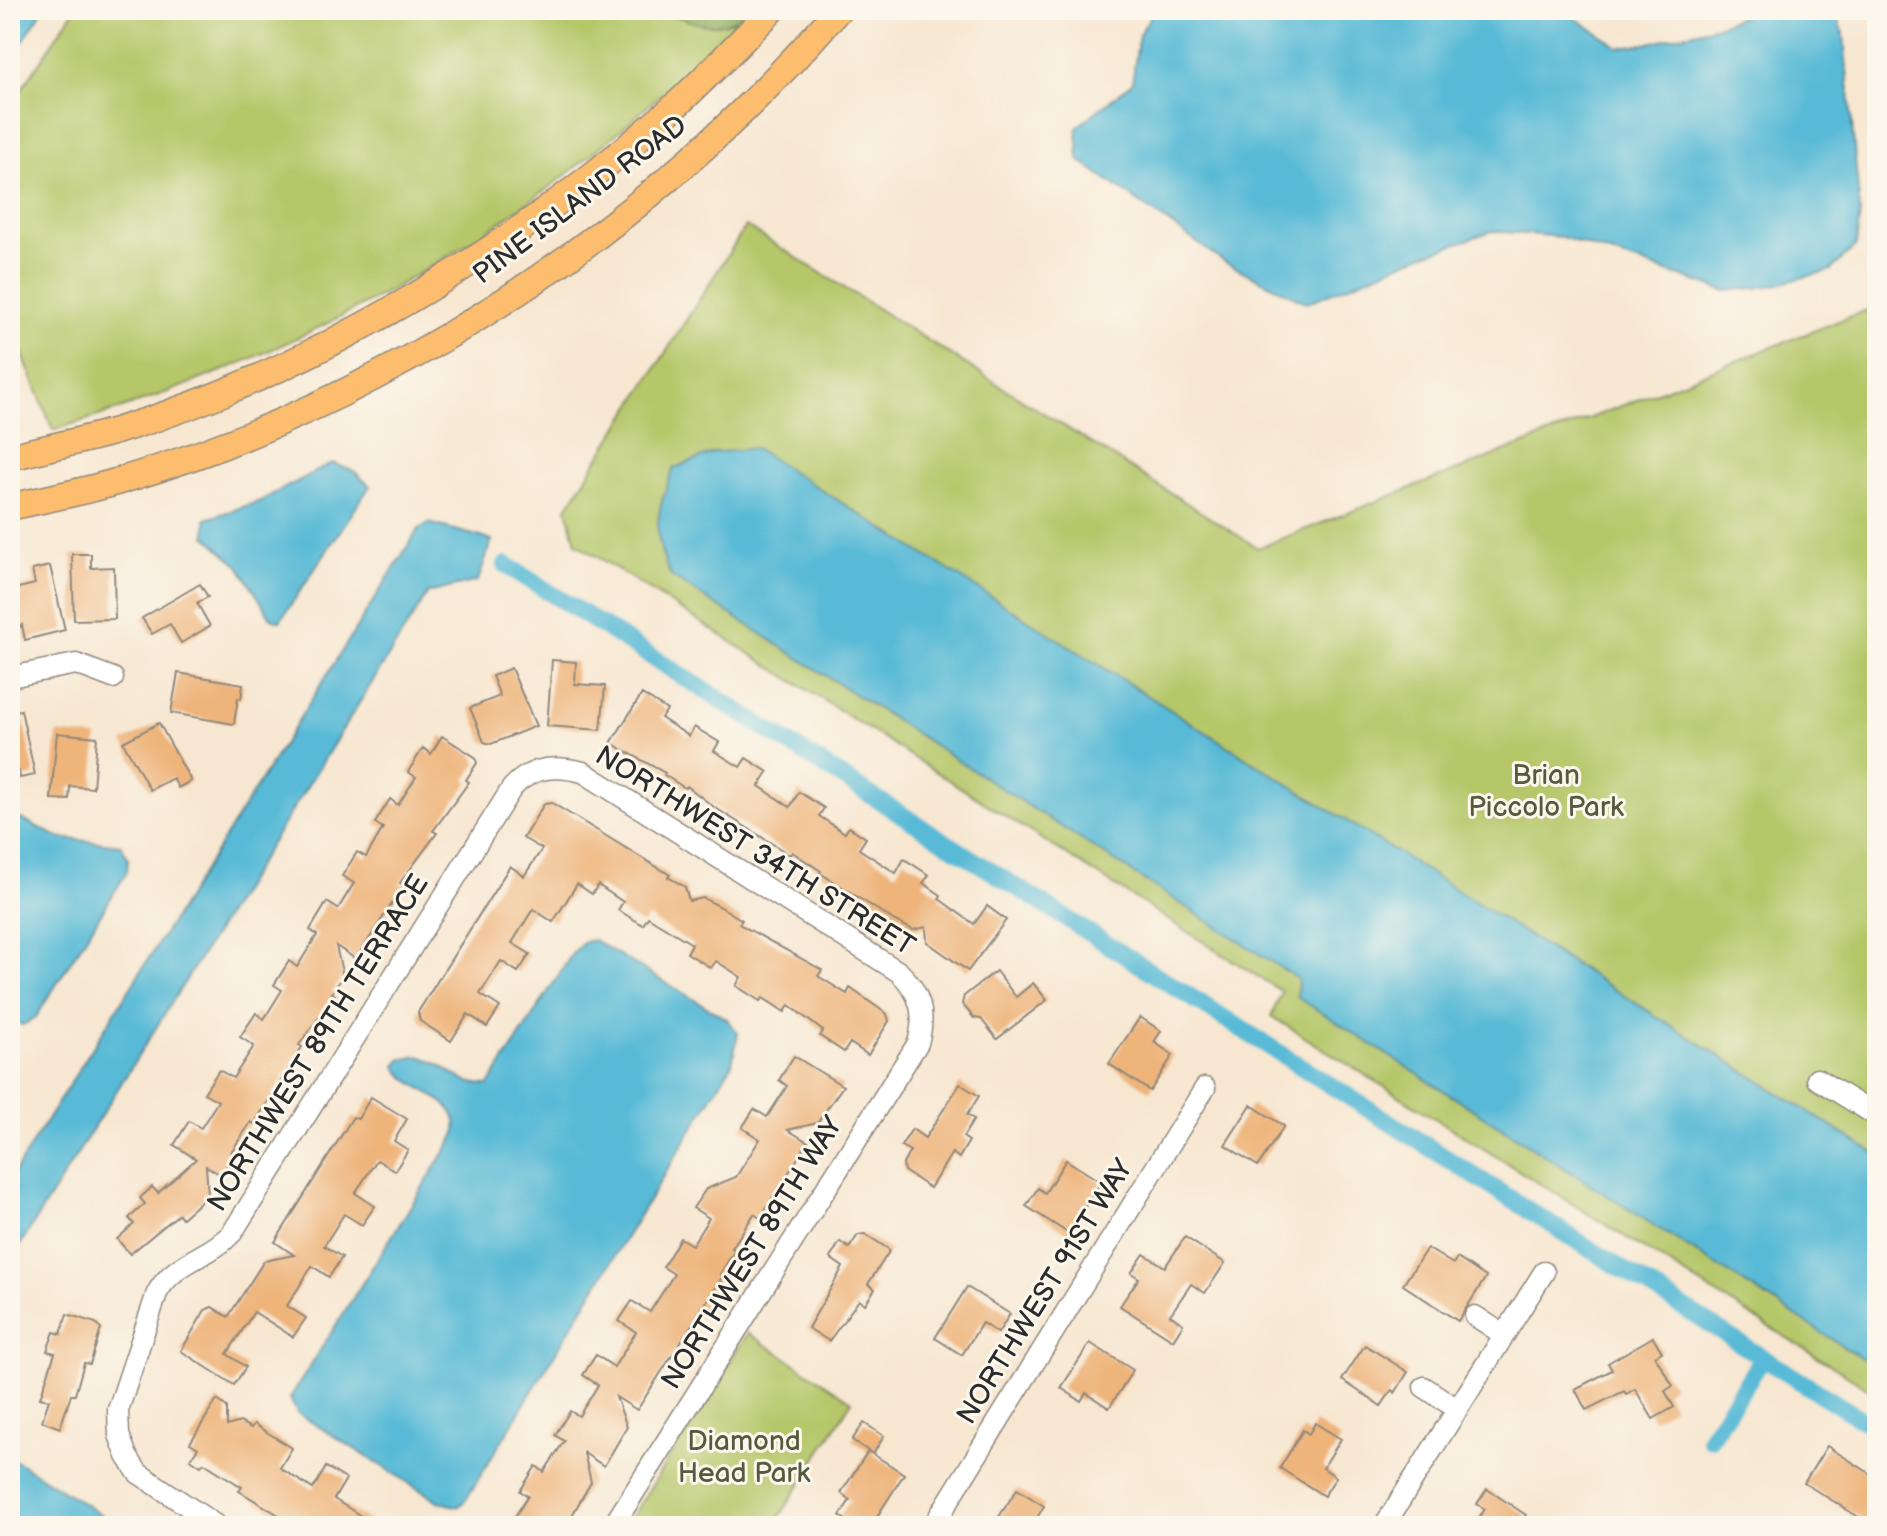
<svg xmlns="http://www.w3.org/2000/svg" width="1887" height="1536" font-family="'Balsamiq Sans',sans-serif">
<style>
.green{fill:#b6c76a;stroke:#70794a;stroke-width:2}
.forest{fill:#90ac5e;stroke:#5e6c44;stroke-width:2}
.water{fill:#58bad6;stroke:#427280;stroke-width:2}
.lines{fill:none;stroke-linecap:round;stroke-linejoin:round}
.canal{stroke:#58bad6;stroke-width:18}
.building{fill:#eeb47a}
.minor-casing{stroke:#91897e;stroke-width:23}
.major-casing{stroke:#91897e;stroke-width:29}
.minor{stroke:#fff;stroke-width:20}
.major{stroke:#fcbd6e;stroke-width:26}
.labels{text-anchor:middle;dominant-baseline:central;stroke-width:6;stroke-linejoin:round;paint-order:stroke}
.street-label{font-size:28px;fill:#2b2b2b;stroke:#fbf7ec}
.park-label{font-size:28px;fill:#555a3e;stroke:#fbf7ec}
</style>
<rect width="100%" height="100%" fill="#fbf7ec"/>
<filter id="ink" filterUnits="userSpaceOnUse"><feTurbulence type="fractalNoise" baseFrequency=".0125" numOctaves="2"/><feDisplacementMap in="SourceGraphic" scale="16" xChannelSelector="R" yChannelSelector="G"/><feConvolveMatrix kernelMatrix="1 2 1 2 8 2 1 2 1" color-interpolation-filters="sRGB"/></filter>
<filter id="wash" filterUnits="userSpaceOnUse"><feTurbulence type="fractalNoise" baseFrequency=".006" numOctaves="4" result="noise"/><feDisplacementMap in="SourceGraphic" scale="32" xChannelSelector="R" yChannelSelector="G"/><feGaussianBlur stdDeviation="1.8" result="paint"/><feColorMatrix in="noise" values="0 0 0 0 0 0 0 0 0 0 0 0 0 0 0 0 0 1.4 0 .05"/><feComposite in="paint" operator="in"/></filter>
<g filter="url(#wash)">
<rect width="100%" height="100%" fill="#f7e7d1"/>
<!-- green -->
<g class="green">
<path d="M74 10H666C685 22 716 28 737 20 675 83 610 144 537 196 391 303 226 379 53 430L10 323V107Z"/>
<path d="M746 226 1258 548 1877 306V1394L1271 1016 1282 992 576 543 567 508Z"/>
<path d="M748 1333 852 1401 774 1526H626Z"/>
</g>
<!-- forest -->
<path class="forest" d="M666 10H747C723 34 692 26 666 10Z"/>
<!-- water -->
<g class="water">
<path d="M10 10H43L10 61Z"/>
<path d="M1155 10H1563L1619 47 1645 44 1714 27 1758 10H1834L1844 36 1860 213 1856 246 1831 270 1771 286 1725 291 1562 237 1492 231 1409 260 1307 303 1226 263 1079 160 1077 127 1132 83 1139 34Z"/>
<path d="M755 448 1877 1155V1368L1297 997 1298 979 671 576C650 533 657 510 674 468L713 453Z"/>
<path d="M332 463 354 471 370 486 280 621 271 618 239 566 206 536V519L258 502Z"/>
<path d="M429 523 492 540 478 581 428 593 10 1261V1179L418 530Z"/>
<path d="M21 819 60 838 121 845 128 858 127 872 36 1017 23 1025 10 1022V821Z"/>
<path d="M594 940 727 1019 738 1033 732 1064 465 1501 458 1507 438 1501 297 1413 290 1398 455 1136C466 1097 409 1093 396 1066L402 1059C410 1059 415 1055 422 1057 449 1065 454 1084 489 1085L572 954 584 942Z"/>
<path d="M10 1457 119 1526H10Z"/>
</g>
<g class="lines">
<!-- canal -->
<g class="canal">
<path d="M506 565 1763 1358 1710 1438"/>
<path d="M1763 1358 1877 1429"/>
</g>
</g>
<g id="blocks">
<!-- building -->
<g class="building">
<path d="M72 554H91V568L114 567 115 619 74 620Z"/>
<path d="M50 566 65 630 25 640 22 625 10 637V590L35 584 32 570Z"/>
<path d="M200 584 208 597 197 603 210 626 181 643 170 624 152 634 142 618Z"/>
<path d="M552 660 576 662 575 684 605 686 601 730 547 726Z"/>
<path d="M511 668 536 726 491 744 484 742 470 708 500 696 492 676Z"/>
<path d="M178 673 243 684 241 699 238 698 234 724 171 713Z"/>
<path d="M642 694 667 710 661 718 689 736 694 727 719 742 714 751 740 767 746 758 768 772 759 786 790 807 799 792 824 808 819 816 845 833 849 827 866 838 859 849 896 873 904 859 929 875 923 883 941 895 939 899 974 924 987 906 1006 920 968 971 927 942 926 927 913 930 895 921 820 873 821 871 792 852 790 855 714 807 687 786 685 788 664 775 665 773 611 743Z"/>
<path d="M21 710 35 775 20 778 19 771 10 773V712Z"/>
<path d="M159 723 191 781 178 788 173 778 150 790 123 742Z"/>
<path d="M57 733 97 737 93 788 70 786 69 800 51 799Z"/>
<path d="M442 736 475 757 477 763 466 780 469 782 433 831 437 833 400 883 404 885 356 959 336 946 343 976 332 993 335 995 299 1045 302 1047 254 1124 251 1122 231 1152 235 1154 221 1175 206 1166 208 1195 182 1218 179 1214 130 1254 117 1239 134 1224 129 1218 145 1204 140 1198 152 1187 158 1193 196 1159 174 1145 189 1121 201 1128 218 1101 204 1093 219 1070 233 1078 254 1046 240 1037 256 1013 264 1019 282 990 274 985 289 961 297 967 317 935 310 930 327 902 338 909 354 883 342 876 357 852 366 857 383 828 375 823 390 799 398 805 416 777 408 772 423 748 431 754Z"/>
<path d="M552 803 670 875 668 877 685 887 689 901 703 898 721 907 742 920 739 924 822 970 818 976 847 994 850 988 887 1014 889 1021 868 1055 850 1043 844 1052 820 1036 823 1031 789 1005 785 1012 763 998 760 1001 736 986 741 977 716 961 711 968 687 953 692 944 648 917 643 925 618 910 623 902 598 885 592 894 577 884 553 922 533 909 512 943 530 954 518 972 501 961 480 994 500 1007 487 1027 468 1014 451 1041 420 1021 418 1012 510 866 524 876 542 849 523 838 544 804Z"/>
<path d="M996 971 1016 997 1033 983 1047 1000 997 1039 981 1019 974 1018 962 1004 964 996Z"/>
<path d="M1140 1017 1161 1031 1154 1042 1173 1055 1150 1091 1109 1064Z"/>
<path d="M794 1056 843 1086 817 1123 788 1130 808 1142 760 1218 754 1214 732 1248 735 1250 720 1274 723 1276 637 1410 616 1397 627 1427 604 1466 584 1453 591 1482 566 1526H509L528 1496 520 1491 536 1466 544 1472 564 1441 555 1435 570 1411 579 1416 598 1385 583 1375 596 1355 614 1367 636 1332 619 1321 632 1301 650 1312 674 1274 663 1267 680 1238 692 1245 709 1218 693 1208 706 1189 736 1177 760 1139 742 1128 754 1109 767 1117 787 1086 779 1080Z"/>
<path d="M960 1084 979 1096 967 1115 974 1119 963 1137 969 1141 959 1158 952 1153 930 1188 904 1171 903 1164 910 1151 901 1146 912 1129 925 1138Z"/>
<path d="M371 1097 407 1119 394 1141 408 1150 395 1171 377 1160 355 1193 375 1206 362 1225 344 1214 324 1246 342 1257 329 1277 312 1266 287 1306 306 1318 293 1337 254 1312 227 1354 246 1367 234 1385 181 1351 205 1310 212 1307 228 1317 264 1261 294 1255 275 1242 353 1117 358 1119Z"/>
<path d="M1251 1105 1284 1126 1258 1166 1225 1145Z"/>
<path d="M1066 1160 1101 1182 1068 1233 1026 1206 1038 1188 1045 1193Z"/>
<path d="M865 1234 890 1250 868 1284 875 1289 865 1304 859 1300 829 1341 808 1328 843 1267 830 1258 840 1242 849 1248 858 1235Z"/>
<path d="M1185 1237 1225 1263 1205 1293 1191 1284 1170 1315 1183 1324 1173 1340 1120 1306 1139 1278 1131 1273 1144 1254 1165 1267Z"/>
<path d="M1427 1248 1453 1264 1457 1258 1486 1277 1458 1321 1403 1285Z"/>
<path d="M967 1287 1010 1314 998 1333 982 1323 962 1355 935 1338Z"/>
<path d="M67 1314 96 1323 101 1329 90 1364 84 1363 75 1395H71L60 1428 42 1421 49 1400 40 1398 55 1353 47 1351 54 1332 61 1334Z"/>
<path d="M1653 1337 1662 1352 1655 1356 1673 1386 1665 1391 1674 1407 1653 1419 1635 1389 1626 1394 1624 1391 1586 1410 1575 1389 1612 1370 1608 1363Z"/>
<path d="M1090 1343 1133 1370 1109 1408 1086 1393 1081 1401 1061 1388Z"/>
<path d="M1365 1345 1408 1372 1395 1393 1392 1390 1381 1406 1342 1380Z"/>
<path d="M217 1400 227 1407V1426L240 1422 251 1428 254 1424 292 1448 280 1468 313 1489 326 1467 346 1479 334 1499 377 1526H297L239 1491 242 1487 204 1463 201 1466 190 1459 198 1448 190 1443Z"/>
<path d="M864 1423 884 1436 873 1454 852 1440Z"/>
<path d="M1315 1423 1341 1439 1323 1468 1336 1477 1324 1496 1280 1468 1303 1430 1309 1434Z"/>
<path d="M1827 1446 1877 1478V1526H1873L1804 1483Z"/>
<path d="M868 1451 904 1474 871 1526H855L840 1516 850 1500 841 1493Z"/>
<path d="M1017 1489 1044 1506 1032 1526H993Z"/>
<path d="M1487 1489 1526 1515 1518 1526H1473L1485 1509 1477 1504Z"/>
</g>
</g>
</g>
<g filter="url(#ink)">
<use href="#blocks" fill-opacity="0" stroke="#91897e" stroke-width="2"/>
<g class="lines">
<!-- minor casing -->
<g class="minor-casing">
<g id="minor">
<path d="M10 677 76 664 113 678"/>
<path d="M1817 1079 1877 1116"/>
<path d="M1475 1316 1504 1335"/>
<path d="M1424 1387 1457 1409"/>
<path d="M217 1526 138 1473 127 1456 119 1435 118 1410 157 1293C174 1261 209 1258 232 1233L512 788C532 766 556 765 583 772L899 972C921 993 926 1014 918 1043L613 1526"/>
<path d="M933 1526 1205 1088"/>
<path d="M1384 1526 1544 1272"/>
</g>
</g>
<!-- major casing -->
<g class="major-casing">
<g id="major">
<path d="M10 457C45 448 81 441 116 431 314 371 519 246 673 108 707 77 739 43 772 10"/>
<path d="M10 507C45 499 82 492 116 482 394 399 649 229 838 10"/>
</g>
</g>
<!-- minor -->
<use href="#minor" class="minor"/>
<!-- major -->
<use href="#major" class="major"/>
</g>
</g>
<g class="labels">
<!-- street labels -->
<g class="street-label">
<text transform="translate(580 200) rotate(-37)">PINE ISLAND ROAD</text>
<text transform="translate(755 851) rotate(32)">NORTHWEST 34TH STREET</text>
<text transform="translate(318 1043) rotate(-58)">NORTHWEST 89TH TERRACE</text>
<text transform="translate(752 1253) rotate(-58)">NORTHWEST 89TH WAY</text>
<text transform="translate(1045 1292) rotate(-58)">NORTHWEST 91ST WAY</text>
</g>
<!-- park labels -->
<g class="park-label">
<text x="1546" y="775">Brian<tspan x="1546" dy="32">Piccolo Park</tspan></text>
<text x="744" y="1441">Diamond<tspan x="744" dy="32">Head Park</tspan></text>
</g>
</g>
<!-- margin -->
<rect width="1887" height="1536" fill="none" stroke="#fbf7ec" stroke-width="40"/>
</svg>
